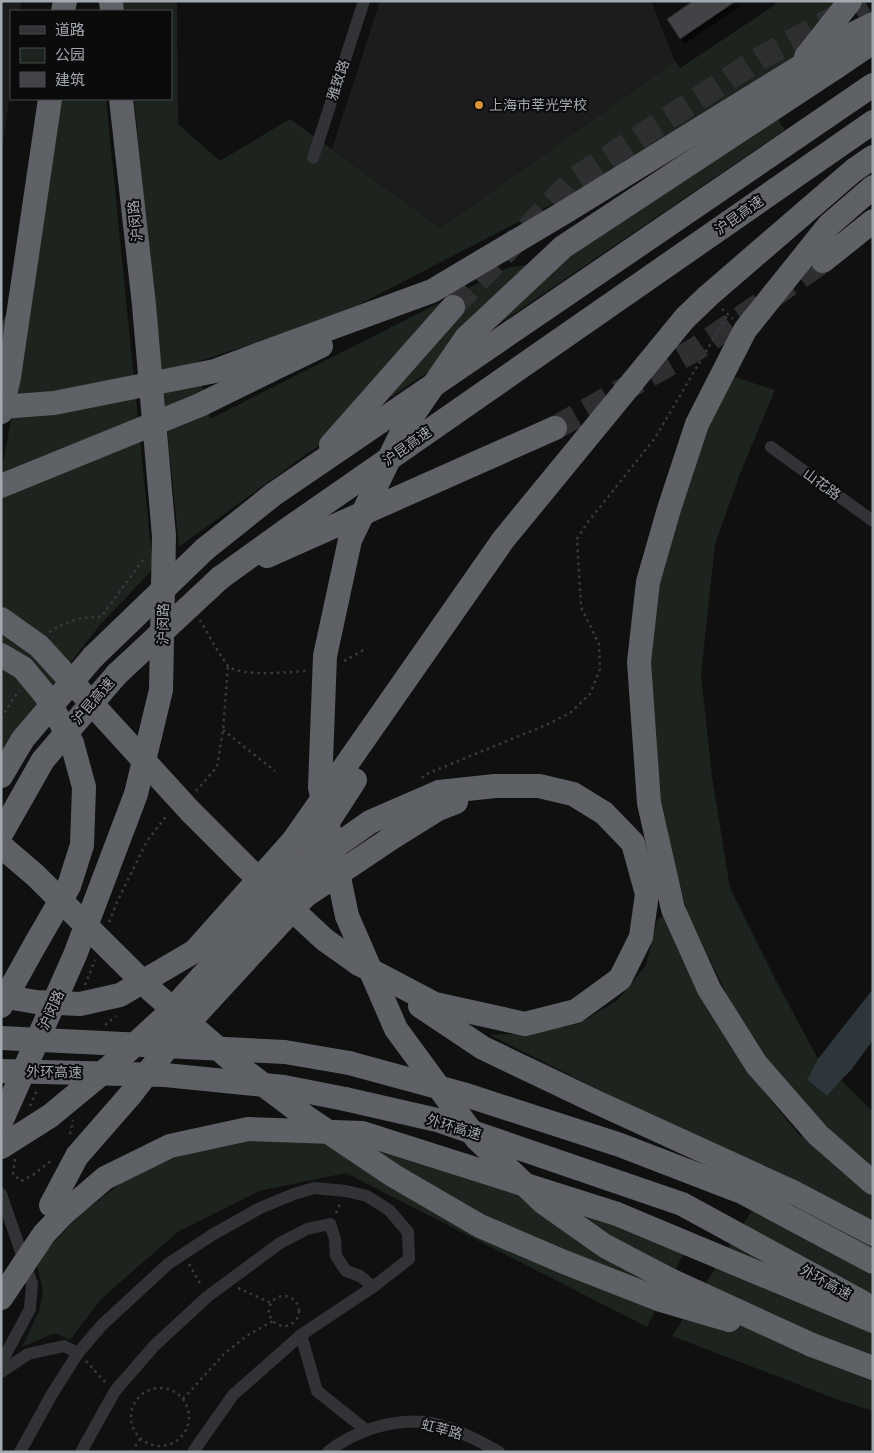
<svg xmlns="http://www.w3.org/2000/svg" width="874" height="1453" font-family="Jost,'Noto Sans SC',sans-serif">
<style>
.built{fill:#1c1c1e}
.green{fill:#1d231d}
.water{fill:#2d363a}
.building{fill:#424347;stroke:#2a2b2d;filter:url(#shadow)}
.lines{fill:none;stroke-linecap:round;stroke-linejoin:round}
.highway-tunnel{stroke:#2d2f31;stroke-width:24;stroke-dasharray:24 12;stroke-linecap:butt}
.path{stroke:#383a3d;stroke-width:2.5;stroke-dasharray:2.5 4;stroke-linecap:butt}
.street{stroke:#323336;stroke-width:12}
.highway{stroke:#5e6166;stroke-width:24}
.highway-bridge{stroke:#5e6166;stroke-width:24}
.poi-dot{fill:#df913b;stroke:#0b0b0c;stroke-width:2}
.labels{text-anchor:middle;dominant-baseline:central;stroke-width:4;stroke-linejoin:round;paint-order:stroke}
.street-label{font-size:14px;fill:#a3a9b1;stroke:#0b0b0c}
.poi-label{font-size:14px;fill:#a3a9b1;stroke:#0b0b0c;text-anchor:start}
</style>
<defs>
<filter id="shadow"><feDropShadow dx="4.5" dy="4.5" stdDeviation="0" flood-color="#0009"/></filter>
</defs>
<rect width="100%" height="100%" fill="#101011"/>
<!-- built -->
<g class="built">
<path d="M1 1H22L20 11H11V83L1 160Z"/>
<path d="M380 1H651L675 61 441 228 332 149Z"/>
</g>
<!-- green -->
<g class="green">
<path d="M124 1H177L178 124 220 161 290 119 441 228 675 61 680 68 775 5 776 1H839L801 52 572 194 339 315 197 362 210 419 510 267 562 262 776 116 785 130 304 456 179 547 134 99H171V11H125Z"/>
<path d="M60 99H106L153 569 100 625 39 702 1 758V474L21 366Z"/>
<path d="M732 376 775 390 741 471 715 544 701 674 712 777 730 888 775 979 818 1059 807 1081 827 1096 841 1080 873 1112V1411L839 1400 672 1336 776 1173 595 1088 490 1035 532 1033 578 1024 618 1000 646 965 657 920 668 913 702 997 755 1081 801 1137 815 1117 788 1089 737 1016 688 914 660 815 648 651 659 560 687 473Z"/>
<path d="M281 1136 386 1147 596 1216 684 1253 647 1327 346 1173 259 1191 179 1231 101 1299 70 1340 55 1333 22 1347 39 1311 43 1290 36 1261 81 1214 139 1169 217 1144Z"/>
</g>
<!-- water -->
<path class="water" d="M873 989V1040L851 1070 841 1080 827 1096 807 1080 818 1059Z"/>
<!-- building -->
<path class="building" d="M693 1H736L680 39 667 19Z"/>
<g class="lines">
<!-- highway-tunnel -->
<g class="highway-tunnel">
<path d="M453 307 573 180 759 59 865 1"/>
<path d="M555 428 696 349 823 261"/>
</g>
<!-- path -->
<g class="path">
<path d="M722 309 733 319"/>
<path d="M200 620C203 626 225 664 229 667 245 677 288 672 307 671"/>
<path d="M49 632C65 622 81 616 101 617L145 557"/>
<path d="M344 661 367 648"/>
<path d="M1 718 19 690"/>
<path d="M223 730 275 771"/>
<path d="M422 778 424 775 546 725 570 713 590 694 600 669 599 644 581 607 577 539 588 522 655 438 728 314"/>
<path d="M196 791 217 767 223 730 228 666"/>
<path d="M109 922 117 902 147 841 168 814"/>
<path d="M85 985 95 960"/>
<path d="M105 1025 116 1016"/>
<path d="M30 1106 37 1090"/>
<path d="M70 1134 73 1120"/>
<path d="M15 1159 13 1174 21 1181 33 1175 53 1159"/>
<path d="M336 1213 341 1202"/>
<path d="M189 1264 201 1285"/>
<path d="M238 1288 271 1303"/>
<circle cx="284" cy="1311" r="15"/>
<path d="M86 1361 106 1383"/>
<circle cx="160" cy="1417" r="29"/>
<path d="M183 1399 224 1354 248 1335 273 1321"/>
<path d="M132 1452 140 1439"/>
</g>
<!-- street -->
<g class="street">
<path d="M313 158 364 1"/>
<path d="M1 337 12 317"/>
<path d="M771 447 873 521"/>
<path d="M1 1194 32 1284 30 1309 1 1363"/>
<path d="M301 1335 317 1391 366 1430"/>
<path d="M1 1372 28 1354 64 1346 78 1353"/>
<path d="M20 1452 52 1394 78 1353 102 1325 168 1264 212 1235 260 1208 294 1194 314 1188 346 1191 367 1196 389 1210 408 1232 409 1259 373 1287"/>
<path d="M81 1452 115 1391 154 1346 207 1297 280 1243 307 1229 330 1224 335 1239 336 1256 346 1271 360 1276 373 1287 301 1335 233 1395 193 1452"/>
<path d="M328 1452C354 1431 391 1419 425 1422 450 1425 478 1440 499 1452"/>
</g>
<!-- highway -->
<g class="highway">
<path d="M111 1 112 11"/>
<path d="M63 11 65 1"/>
<path d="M806 57 850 1"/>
<path d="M836 67 873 42"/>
<path d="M873 187 829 225 745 330 697 424 669 509 648 582 639 662 649 803 673 909 709 989 756 1064 818 1135 873 1183"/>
<path d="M823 261 873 221"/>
<path d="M260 354 432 291 565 212 855 33 873 24"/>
<path d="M269 371 321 346"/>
<path d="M1 412 9 377 50 99"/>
<path d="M331 445 453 307"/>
<path d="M205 549 274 494 873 85"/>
<path d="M267 556 555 428"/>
<path d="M220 578 288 529 873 122"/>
<path d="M1 776 23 739 93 657"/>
<path d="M1 834 43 760 117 674"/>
<path d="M293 841 503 540 685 318 708 296 854 170 873 157"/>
<path d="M298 868 355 780"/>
<path d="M292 877 370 822 439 792 495 786H539L573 794 604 813 633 843 647 894 641 937 620 979 576 1011 525 1024 435 1004 359 964"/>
<path d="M1 1006 36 943"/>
<path d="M420 1006 483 1048 594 1101 795 1193 873 1234"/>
<path d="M349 1063 463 1094 620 1145 742 1192 873 1262"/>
<path d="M345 1099 437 1120 682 1204 862 1302"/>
<path d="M1 1122 75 955 136 794 161 690 164 536 144 305 121 99"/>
<path d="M51 1205 77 1156 132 1093 177 1035 305 896 393 837 438 809 456 802"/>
<path d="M63 1214 105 1178 170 1146 248 1129 362 1133 617 1214 873 1321"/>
<path d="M812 1345 873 1368"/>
</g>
<!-- highway-bridge -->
<g class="highway-bridge">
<path d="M1 407 54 403 215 371 260 354"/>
<path d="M1 486 200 405 269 371"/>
<path d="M1 619 39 646 190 811 246 867 325 940 359 964"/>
<path d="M1 655 23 668 46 696 72 743 84 787 82 845 69 886 36 943"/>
<path d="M93 657 205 549"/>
<path d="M117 674 220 578"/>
<path d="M1 846 35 875 152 991 237 1065 309 1119 394 1176 480 1226 564 1262 661 1300 729 1320"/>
<path d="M1 996 36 1002 80 1004 120 995 195 951 293 841"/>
<path d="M1 1038 285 1052 349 1063"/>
<path d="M1 1071 165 1075 284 1087 345 1099"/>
<path d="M1 1147 50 1116 118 1060 168 1014 292 877"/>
<path d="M1 1298 44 1234 63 1214"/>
<path d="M812 1345 668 1279 605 1246 544 1203 476 1138 396 1029 347 916 320 787 325 656 350 540 404 428 466 338 563 247 836 67"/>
</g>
</g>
<!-- markers -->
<circle class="poi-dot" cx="479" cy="105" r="5"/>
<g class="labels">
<!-- street labels -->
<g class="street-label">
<text transform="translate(338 80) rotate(-72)">雅致路</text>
<text transform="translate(739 215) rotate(-35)">沪昆高速</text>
<text transform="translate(135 221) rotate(-96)">沪闵路</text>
<text transform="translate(407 446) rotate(-35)">沪昆高速</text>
<text transform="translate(822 484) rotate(36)">山花路</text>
<text transform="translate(163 624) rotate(-89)">沪闵路</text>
<text transform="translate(93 701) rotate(-49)">沪昆高速</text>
<text transform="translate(51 1010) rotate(-66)">沪闵路</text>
<text transform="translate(54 1072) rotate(1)">外环高速</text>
<text transform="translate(454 1127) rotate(17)">外环高速</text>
<text transform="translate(826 1282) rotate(29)">外环高速</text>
<text transform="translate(442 1429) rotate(15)">虹莘路</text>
</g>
<!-- poi labels -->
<g class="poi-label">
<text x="489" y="105">上海市莘光学校</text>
</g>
</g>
<!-- border -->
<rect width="874" height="1453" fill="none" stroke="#a3a9b1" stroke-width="5"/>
<!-- legend -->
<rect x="10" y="10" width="162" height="90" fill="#0b0b0c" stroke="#484a4e"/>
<rect x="20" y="26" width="25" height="8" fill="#323336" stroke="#484a4e"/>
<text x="55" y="35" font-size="15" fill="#a3a9b1">道路</text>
<rect x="20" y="48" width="25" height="15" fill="#1d231d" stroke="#484a4e"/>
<text x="55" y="60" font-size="15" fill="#a3a9b1">公园</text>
<rect x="20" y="72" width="25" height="15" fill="#424347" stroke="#484a4e"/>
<text x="55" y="85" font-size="15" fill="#a3a9b1">建筑</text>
</svg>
